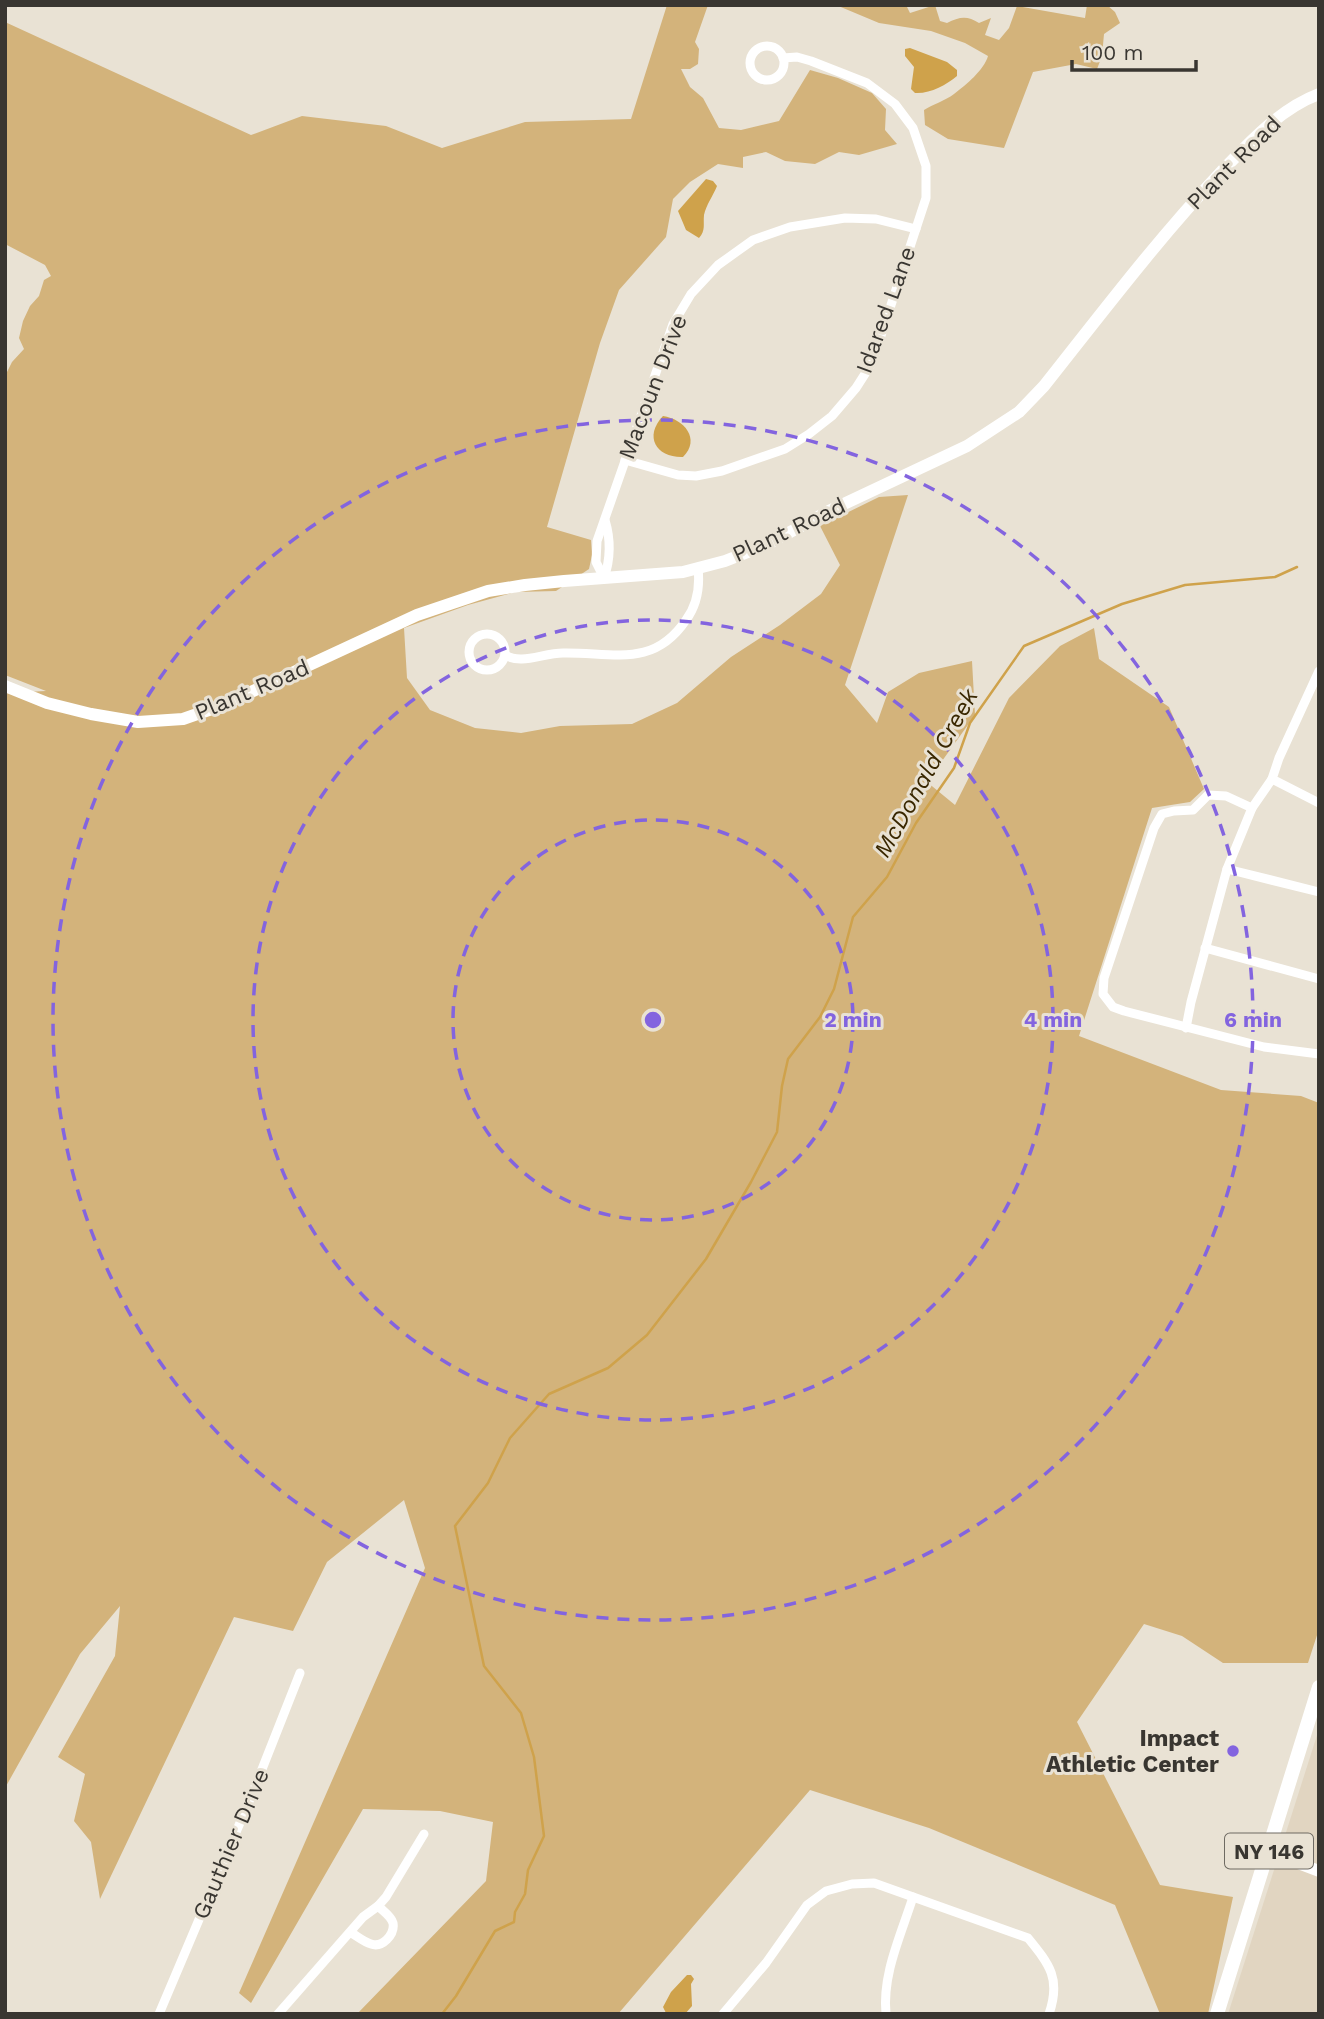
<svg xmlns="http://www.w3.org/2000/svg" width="1324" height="2019" font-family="'Work Sans',sans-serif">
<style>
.built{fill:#e1d5c1}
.green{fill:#d3b37b}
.water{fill:#cfa24b}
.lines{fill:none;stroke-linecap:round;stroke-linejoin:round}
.stream{stroke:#cfa24b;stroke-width:2.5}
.street{stroke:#fff;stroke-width:9}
.secondary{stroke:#fff;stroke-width:12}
.primary{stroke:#fff;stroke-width:14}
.ring{fill:none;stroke:#8364df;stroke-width:3.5;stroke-dasharray:12 9}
.poi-dot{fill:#8364df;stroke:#e9e2d4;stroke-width:2.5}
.labels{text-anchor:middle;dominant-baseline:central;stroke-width:6;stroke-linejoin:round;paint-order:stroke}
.shield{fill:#e9e2d4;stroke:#6e6a62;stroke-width:2}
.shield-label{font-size:21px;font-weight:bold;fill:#393631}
.street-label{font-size:23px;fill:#393631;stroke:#e9e2d4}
.poi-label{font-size:23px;font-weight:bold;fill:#393631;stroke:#e9e2d4;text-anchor:end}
.water-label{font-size:24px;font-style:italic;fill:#392701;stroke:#e9e2d4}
.centre{fill:#8364df;stroke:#e9e2d4;stroke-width:3.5}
.ring-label{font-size:21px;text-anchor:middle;font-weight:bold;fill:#8364df;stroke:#e9e2d4;stroke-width:6;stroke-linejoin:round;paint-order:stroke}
</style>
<rect width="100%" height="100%" fill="#e9e2d4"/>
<!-- built -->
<path class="built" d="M1319 1729V2014H1228Z"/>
<!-- green -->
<g class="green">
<path d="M667 5H708L695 42 699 49 698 64 690 69H681L690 87 703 98 719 128 741 130 779 121 810 70 838 78 872 93 886 109 885 130 897 144 859 155 839 152 815 164 785 161 766 152 743 157V168L718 164 690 182 673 199 666 237 619 290 600 343 547 527 591 540 592 555 589 569 556 591 515 592 468 605 404 628 407 678 430 710 475 728 521 733 560 726 632 724 677 703 731 657 780 625 821 594 840 565 820 526 879 497 908 495 845 685 877 723 888 692 919 673 972 661 975 715 927 782 955 805 1009 698 1060 646 1094 628 1099 659 1169 707 1204 789 1190 802 1152 808 1079 1036 1221 1090 1301 1096 1319 1103V1629L1308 1663H1223L1182 1636 1144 1624 1077 1722 1160 1885 1233 1897 1208 2014H1160L1115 1905 929 1828 810 1790 618 2014H357L486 1881 493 1822 440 1811 363 1809 251 2003 239 1993 425 1568 404 1500 327 1562 293 1631 234 1617 100 1899 91 1842 74 1821 85 1774 58 1757 115 1656 120 1606 80 1654 5 1788V693L46 691 5 675V376L12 362 24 349 19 338 23 321 30 306 39 296 44 280 51 276 45 265 5 244V22L251 135 302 116 386 126 442 148 525 122 631 119Z"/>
<path d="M836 5H906L910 13 935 5 940 21 947 23C959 17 967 15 979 23L991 18 985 35 999 40 1009 28 1017 6 1085 18 1087 5H1107L1115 12 1120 23 1104 34 1102 56 1097 69 1076 64 1033 72 1004 148 948 139 925 125 924 110C933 104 945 101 954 94 966 85 984 70 988 56L965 43 931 31 879 23Z"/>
</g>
<!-- water -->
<g class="water">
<path d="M910 48 947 62 957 70V76C946 85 930 94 915 93L911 89 914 67 905 56V49Z"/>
<path d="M706 179 713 181 717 186C713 196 706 205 704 215 703 225 706 230 699 238L686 230 678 211Z"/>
<path d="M663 416C684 419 701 439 683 457 657 458 643 437 663 416Z"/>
<path d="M687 1975H691L694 1979 691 1984 692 2006 685 2014 666 2013 663 2007 671 1992Z"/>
</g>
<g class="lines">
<!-- stream -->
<path class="stream" d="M442 2014 456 1996 495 1931 514 1922 515 1912 525 1894 528 1870 544 1836 534 1757 521 1713 484 1666 455 1526 488 1483 510 1438 549 1394 608 1368 647 1335 706 1259 751 1182 777 1132 782 1086 788 1059 820 1017 834 989 853 917 887 877 916 823 954 768 970 723 1024 646 1122 604 1185 585 1275 577 1297 567"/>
<!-- street -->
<g class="street">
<circle cx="767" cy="63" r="17"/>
<path d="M625 460 678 475 696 476 722 471 785 449 809 434 832 416 856 388 872 363 926 198V166L913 128 895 104 867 83 811 61 797 57 783 58"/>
<path d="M604 578 596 562 597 541 673 324 691 294 718 265 753 240 790 227 845 218 876 219 916 229"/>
<path d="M604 578C611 558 611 540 605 520"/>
<circle cx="487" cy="652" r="18"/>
<path d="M505 655C521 665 543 653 563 653 612 652 653 669 686 620 697 605 700 586 698 568"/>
<path d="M1319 671 1279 758 1272 779 1319 803"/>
<path d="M1252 808 1226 796 1208 795 1193 810 1174 811 1162 814 1154 828 1104 978 1103 994 1113 1007 1124 1011 1264 1047 1319 1054"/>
<path d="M1227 869 1319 892"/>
<path d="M1205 948 1319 979"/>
<path d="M1186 1028 1191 1002 1227 869 1252 808 1272 779"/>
<path d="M378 1906 386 1897 424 1834"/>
<path d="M159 2014 253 1792 300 1673"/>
<path d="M278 2014 363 1917 378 1906C383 1911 391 1916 393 1923 395 1935 382 1948 371 1944 364 1942 357 1936 350 1932"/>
<path d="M723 2014 766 1963 807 1905 826 1891 852 1884 874 1883 1028 1938C1050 1965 1061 1979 1049 2014"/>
<path d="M886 2014C882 1974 901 1935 913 1897"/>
</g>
<!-- secondary -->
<g class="secondary">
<path d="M5 686 47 703 91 714 138 722 183 719 223 705 417 615 488 591 525 585 564 581 683 572 725 561 768 544 829 511 967 446 1019 412 1044 386C1101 314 1157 240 1220 173 1248 144 1279 109 1319 94"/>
<path d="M1269 1852 1319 1871"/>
</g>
<!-- primary -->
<path class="primary" d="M1217 2014 1319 1687"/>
</g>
<!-- distance rings -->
<g class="ring">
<circle cx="653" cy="1020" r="200"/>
<circle cx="653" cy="1020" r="400"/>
<circle cx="653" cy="1020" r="600"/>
</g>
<!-- markers -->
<circle class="poi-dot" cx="1233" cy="1751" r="7"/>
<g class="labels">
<!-- shield labels -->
<rect class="shield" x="1225" y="1833.5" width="88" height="35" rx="5"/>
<g class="shield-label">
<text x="1269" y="1851">NY 146</text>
</g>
<!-- street labels -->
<g class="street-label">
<text transform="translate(1234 163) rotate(-45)">Plant Road</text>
<text transform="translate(886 310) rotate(-70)">Idared Lane</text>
<text transform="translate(653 387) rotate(-69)">Macoun Drive</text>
<text transform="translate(789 530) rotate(-25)">Plant Road</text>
<text transform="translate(252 690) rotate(-23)">Plant Road</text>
<text transform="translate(231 1844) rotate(-67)">Gauthier Drive</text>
</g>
<!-- poi labels -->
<g class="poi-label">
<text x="1219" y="1738">Impact<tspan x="1219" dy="26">Athletic Center</tspan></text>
</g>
<!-- water labels -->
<g class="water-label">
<text transform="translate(926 773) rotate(-61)">McDonald Creek</text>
</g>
</g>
<circle cx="653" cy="1020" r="10" class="centre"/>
<g class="ring-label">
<text x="853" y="1027">2 min</text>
<text x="1053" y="1027">4 min</text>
<text x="1253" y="1027">6 min</text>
</g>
<!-- border -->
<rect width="1324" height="2019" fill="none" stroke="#393631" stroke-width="14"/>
<!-- scale -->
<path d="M1072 60v10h124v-10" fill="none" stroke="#393631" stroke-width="3.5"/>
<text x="1082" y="60" font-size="21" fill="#393631" stroke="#e9e2d4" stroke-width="5" paint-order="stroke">100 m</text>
</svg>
